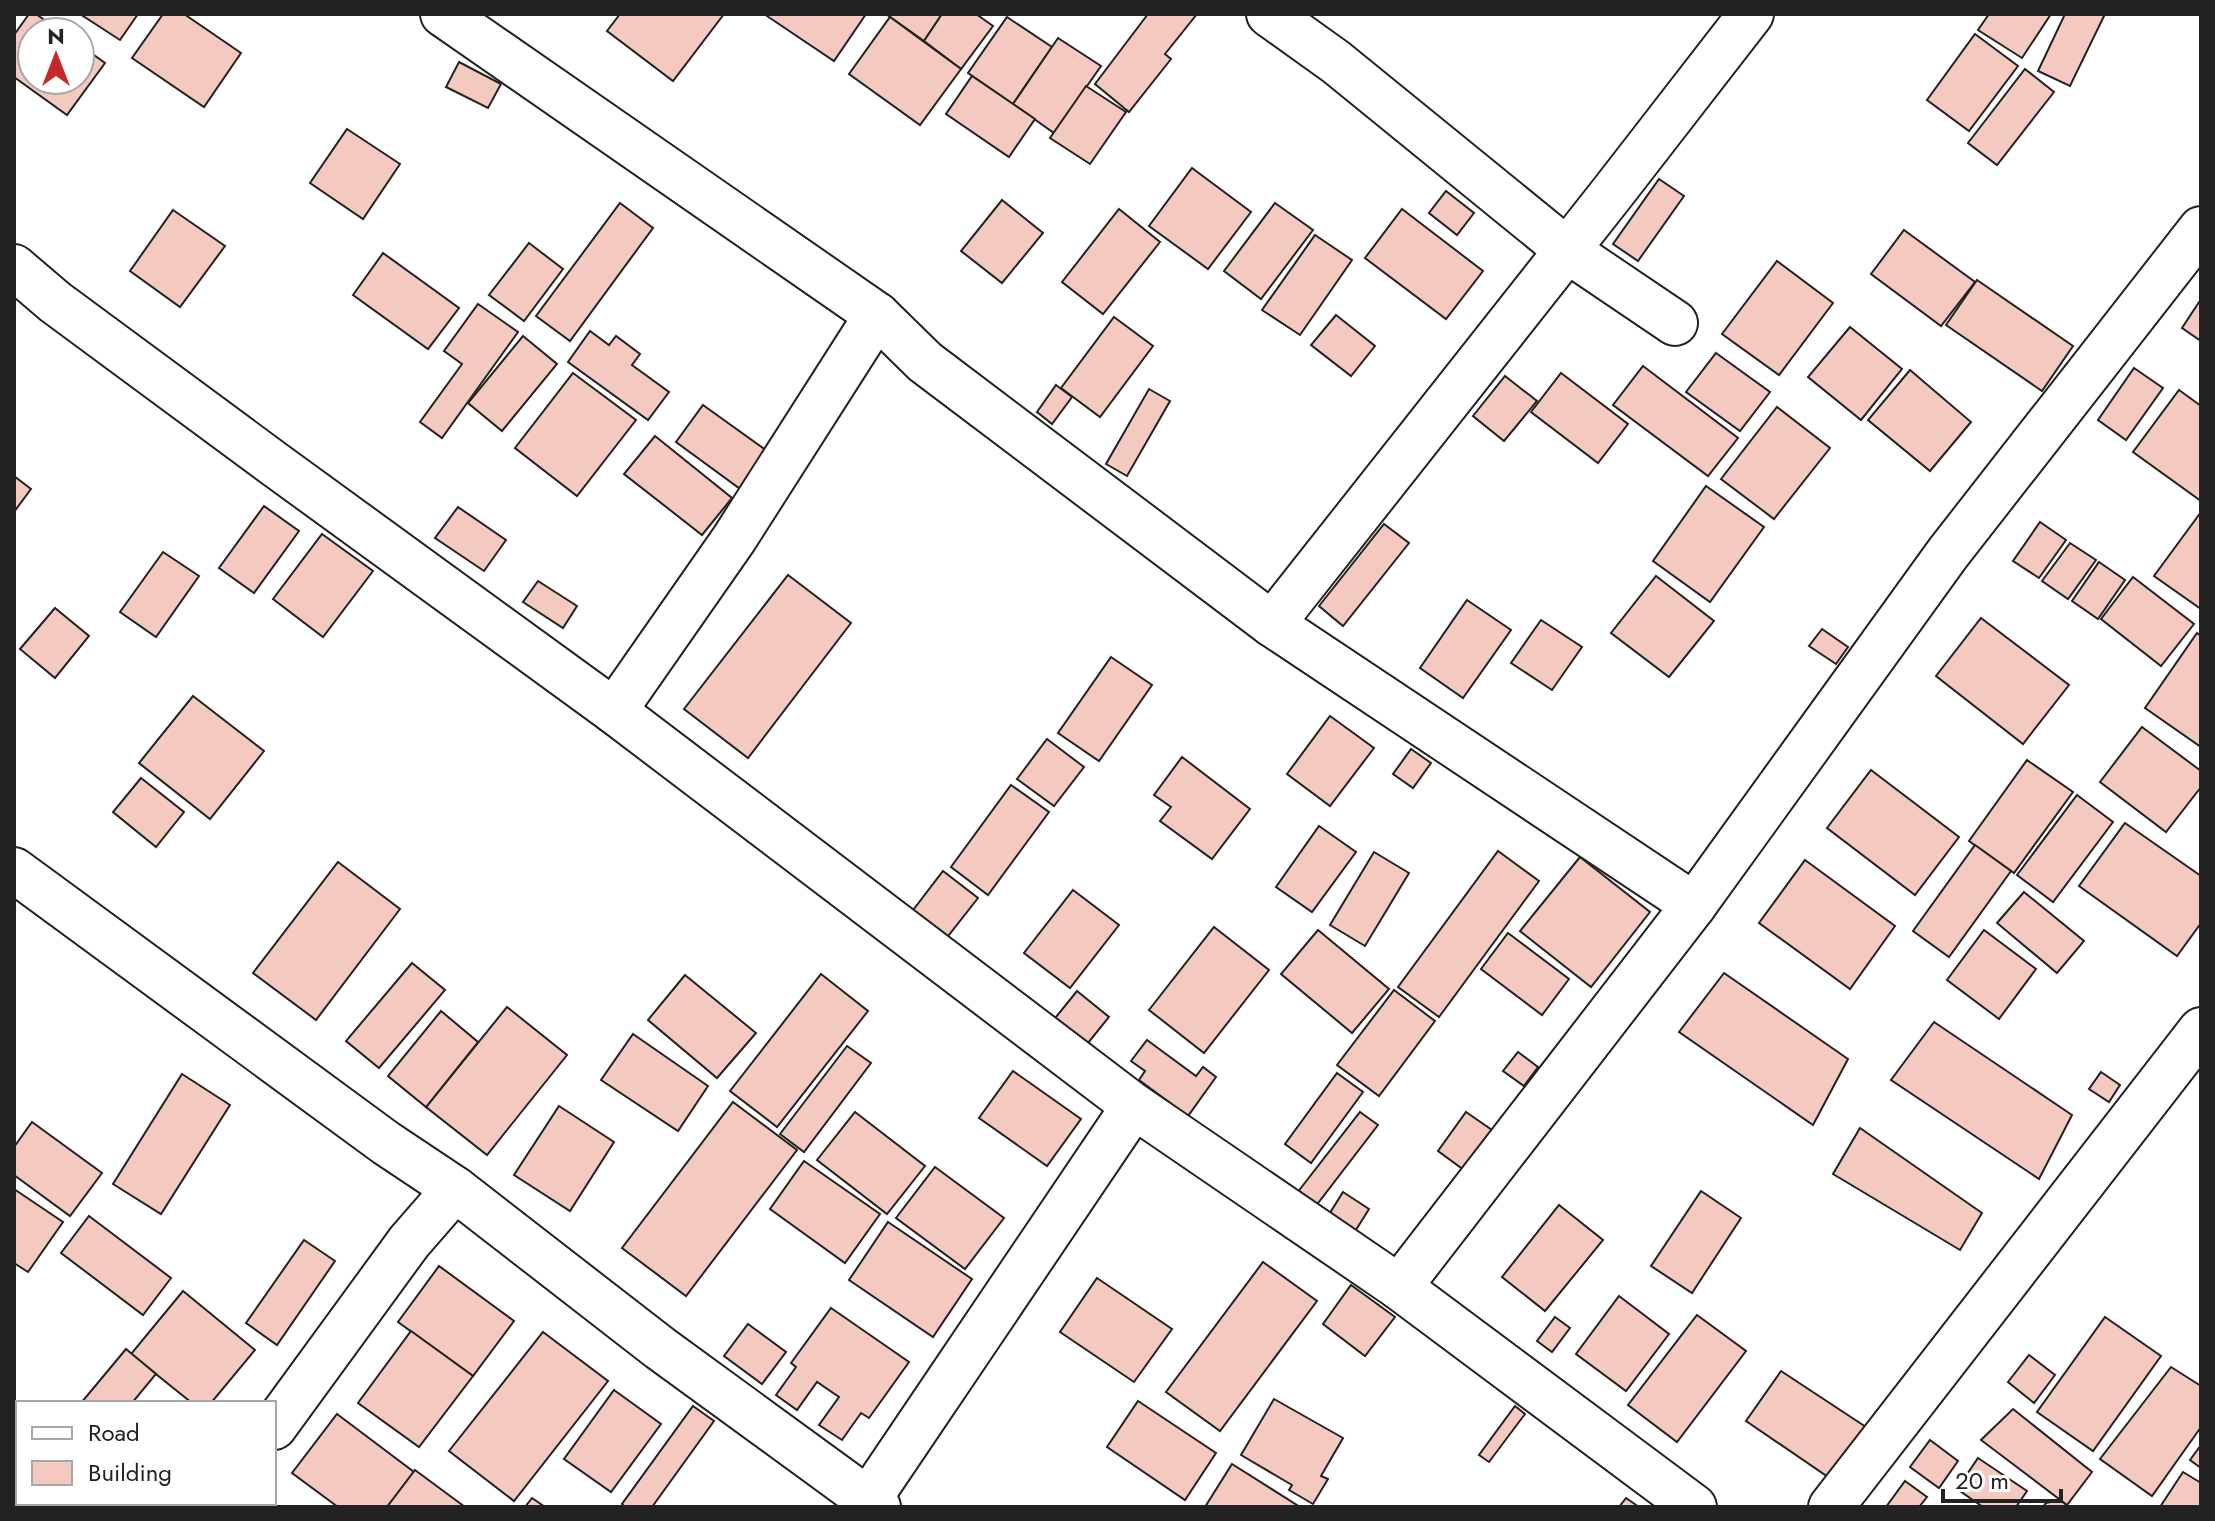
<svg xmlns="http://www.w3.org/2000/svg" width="2215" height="1521" font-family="Jost,sans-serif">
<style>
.building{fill:#f3c9c0;stroke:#222;stroke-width:2}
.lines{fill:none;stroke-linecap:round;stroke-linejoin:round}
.minor-casing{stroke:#222;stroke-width:48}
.minor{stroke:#fff;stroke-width:44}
</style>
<rect width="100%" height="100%" fill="#fff"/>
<!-- building -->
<g class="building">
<path d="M29 14H36L61 32H32V80H80V45L105 63 67 115 14 77V35Z"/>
<path d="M80 14H138L120 40Z"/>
<path d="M163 14H184L241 53 204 107 132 58Z"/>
<path d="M620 14H724L673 81 607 31Z"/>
<path d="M764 14H866L834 61Z"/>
<path d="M886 14H942L924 41Z"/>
<path d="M942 14H976L993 26 961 69 924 41Z"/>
<path d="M1148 14H1197L1165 54 1171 59 1129 112 1095 84Z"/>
<path d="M1989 14H2051L2022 58 1978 30Z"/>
<path d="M2065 14H2105L2070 86 2038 71Z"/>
<path d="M890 17 961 69 920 125 849 74Z"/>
<path d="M1007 17 1052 47 1013 104 968 73Z"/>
<path d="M1975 34 2018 66 1969 131 1927 100Z"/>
<path d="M1058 38 1101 66 1054 133 1013 104Z"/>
<path d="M459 62 501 84 488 108 446 87Z"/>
<path d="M2025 69 2054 92 1997 165 1968 143Z"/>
<path d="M972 76 1035 119 1009 157 946 114Z"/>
<path d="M1086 86 1126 112 1090 164 1050 138Z"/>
<path d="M347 129 400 164 363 219 310 183Z"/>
<path d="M1192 168 1251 212 1208 269 1149 226Z"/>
<path d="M1659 179 1684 196 1638 261 1613 244Z"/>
<path d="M1446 191 1474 213 1457 235 1429 213Z"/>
<path d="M1002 200 1043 233 1002 283 961 251Z"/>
<path d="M620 203 653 228 570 341 536 316Z"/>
<path d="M1275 203 1313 230 1261 299 1224 271Z"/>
<path d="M1119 209 1160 242 1103 314 1062 282Z"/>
<path d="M1402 209 1483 271 1446 319 1365 258Z"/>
<path d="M173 210 225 246 180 307 130 271Z"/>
<path d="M1904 230 1975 282 1941 326 1871 274Z"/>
<path d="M1315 235 1352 260 1300 335 1262 310Z"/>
<path d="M529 243 563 269 524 321 489 295Z"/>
<path d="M383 253 459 308 428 349 353 295Z"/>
<path d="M1777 261 1833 303 1779 375 1722 334Z"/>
<path d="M1977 280 2073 346 2042 391 1946 325Z"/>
<path d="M2201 299V341L2182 328Z"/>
<path d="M478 304 518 332 442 438 420 422 462 364 444 351Z"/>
<path d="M1336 315 1375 346 1351 376 1311 345Z"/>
<path d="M1114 317 1153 346 1100 417 1061 388Z"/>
<path d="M1850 327 1902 369 1861 420 1808 377Z"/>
<path d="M590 331 609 345 616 336 640 354 632 365 669 392 648 420 568 362Z"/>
<path d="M523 336 557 364 502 431 468 403Z"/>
<path d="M1716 353 1770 392 1740 431 1686 392Z"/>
<path d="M1643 366 1738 438 1708 476 1613 405Z"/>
<path d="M2134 368 2163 388 2126 440 2098 420Z"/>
<path d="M1910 370 1971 422 1930 471 1868 420Z"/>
<path d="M573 373 636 420 577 496 515 448Z"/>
<path d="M1561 373 1628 424 1598 463 1531 412Z"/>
<path d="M1505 376 1537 401 1504 441 1473 416Z"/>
<path d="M1056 385 1072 397 1052 424 1037 412Z"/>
<path d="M1149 389 1170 401 1127 476 1106 464Z"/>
<path d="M2179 390 2201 406V501L2133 452Z"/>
<path d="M703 405 770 453 743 491 676 442Z"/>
<path d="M1777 407 1830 448 1774 519 1721 479Z"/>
<path d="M655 436 732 498 702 535 624 474Z"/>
<path d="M14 476 31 489 14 512Z"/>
<path d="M1706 486 1764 527 1710 602 1653 561Z"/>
<path d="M264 506 299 531 254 593 219 568Z"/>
<path d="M458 507 506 540 484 571 435 538Z"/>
<path d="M2201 512V609L2154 576Z"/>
<path d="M2040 522 2066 540 2039 578 2013 561Z"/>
<path d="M1384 524 1409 543 1343 626 1319 606Z"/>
<path d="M322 534 373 571 323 637 273 599Z"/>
<path d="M2070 543 2096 560 2068 599 2042 581Z"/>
<path d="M163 552 199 576 156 637 120 612Z"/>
<path d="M2099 562 2125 580 2098 619 2072 601Z"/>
<path d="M788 575 851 623 748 758 684 709Z"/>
<path d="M1656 576 1714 621 1669 677 1611 633Z"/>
<path d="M2133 577 2194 624 2161 666 2101 619Z"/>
<path d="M538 581 577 606 563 628 523 602Z"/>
<path d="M1467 600 1511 630 1463 698 1420 668Z"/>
<path d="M55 608 89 636 55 678 20 649Z"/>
<path d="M1981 618 2069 685 2023 744 1936 676Z"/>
<path d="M1541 620 1582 647 1552 690 1511 663Z"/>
<path d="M1822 629 1848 647 1836 664 1809 646Z"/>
<path d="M2197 633 2201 636V747L2145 708Z"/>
<path d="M1111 657 1152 685 1099 761 1058 733Z"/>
<path d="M193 696 264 751 210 819 139 763Z"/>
<path d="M1330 716 1374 748 1330 806 1287 774Z"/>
<path d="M2142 727 2201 771V787L2166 832 2100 782Z"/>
<path d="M1047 739 1084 767 1054 806 1017 779Z"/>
<path d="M1411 749 1431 763 1413 788 1393 774Z"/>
<path d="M1182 757 1250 809 1212 859 1160 821 1171 807 1154 795Z"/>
<path d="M2027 760 2073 792 2014 873 1969 841Z"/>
<path d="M1871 770 1959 837 1915 895 1827 828Z"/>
<path d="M141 778 184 812 156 847 113 812Z"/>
<path d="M1011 785 1049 812 988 895 951 867Z"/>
<path d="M2077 795 2113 822 2053 902 2017 875Z"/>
<path d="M2125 823 2201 876V923L2177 956 2079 886Z"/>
<path d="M1319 826 1356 852 1312 912 1276 887Z"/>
<path d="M1975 845 2011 871 1949 957 1913 931Z"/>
<path d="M1498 851 1539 881 1439 1017 1398 987Z"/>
<path d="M1374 852 1409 873 1365 946 1330 925Z"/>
<path d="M1580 857 1650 912 1591 987 1520 931Z"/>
<path d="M1805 860 1895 926 1850 989 1759 923Z"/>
<path d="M338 862 400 909 316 1020 253 973Z"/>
<path d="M943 871 978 898 941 945 907 918Z"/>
<path d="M1073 890 1119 925 1070 988 1024 953Z"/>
<path d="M2024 892 2084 941 2057 973 1997 923Z"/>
<path d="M1214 927 1269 970 1204 1053 1149 1010Z"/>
<path d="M1318 930 1389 989 1352 1033 1281 974Z"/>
<path d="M1984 930 2036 969 1999 1019 1947 980Z"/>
<path d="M1508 933 1569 979 1542 1015 1481 969Z"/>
<path d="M412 963 445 990 379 1068 346 1041Z"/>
<path d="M1724 973 1848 1059 1813 1125 1679 1032Z"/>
<path d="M821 974 868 1011 777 1127 730 1091Z"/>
<path d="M685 975 756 1033 717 1078 648 1020Z"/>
<path d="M1394 990 1435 1021 1379 1096 1337 1065Z"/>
<path d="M1077 991 1109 1017 1084 1048 1052 1022Z"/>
<path d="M507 1007 567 1055 487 1155 426 1107Z"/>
<path d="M441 1011 478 1042 426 1107 388 1076Z"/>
<path d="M1934 1022 2072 1115 2039 1179 1891 1080Z"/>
<path d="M633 1034 708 1086 678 1131 601 1080Z"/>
<path d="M1147 1040 1196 1076 1203 1067 1216 1077 1188 1116 1139 1080 1145 1071 1131 1061Z"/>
<path d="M847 1046 871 1063 804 1152 780 1134Z"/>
<path d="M1518 1052 1538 1067 1524 1086 1503 1071Z"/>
<path d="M1013 1071 1081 1119 1047 1166 979 1118Z"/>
<path d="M2101 1072 2120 1085 2109 1102 2089 1089Z"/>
<path d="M1337 1073 1363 1092 1311 1163 1285 1144Z"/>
<path d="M182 1074 230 1105 161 1214 113 1184Z"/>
<path d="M733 1102 797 1150 686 1296 622 1248Z"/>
<path d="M559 1106 614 1142 570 1211 514 1175Z"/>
<path d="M855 1112 925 1166 887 1214 817 1160Z"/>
<path d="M1360 1112 1378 1125 1315 1207 1297 1193Z"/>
<path d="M1466 1112 1492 1130 1464 1170 1438 1151Z"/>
<path d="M32 1122 102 1173 70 1216 14 1175V1147Z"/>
<path d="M1860 1128 1982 1213 1960 1250 1833 1174Z"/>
<path d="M804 1161 880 1214 845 1263 770 1209Z"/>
<path d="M935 1167 1004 1218 965 1269 896 1218Z"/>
<path d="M14 1189 63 1222 28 1272 14 1263Z"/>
<path d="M1701 1191 1741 1218 1692 1293 1651 1266Z"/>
<path d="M1343 1192 1369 1209 1354 1233 1328 1216Z"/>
<path d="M1559 1205 1603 1240 1545 1311 1502 1277Z"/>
<path d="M89 1216 171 1278 143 1315 61 1253Z"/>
<path d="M888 1222 972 1279 933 1337 849 1280Z"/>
<path d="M304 1240 335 1261 277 1345 246 1323Z"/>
<path d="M1263 1262 1317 1301 1220 1431 1166 1392Z"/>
<path d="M439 1266 514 1321 473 1376 398 1322Z"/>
<path d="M1097 1278 1172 1329 1134 1382 1060 1332Z"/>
<path d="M1351 1285 1395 1317 1365 1356 1323 1324Z"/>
<path d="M183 1291 255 1350 211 1403H192L131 1354Z"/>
<path d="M1619 1296 1669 1334 1626 1391 1576 1354Z"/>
<path d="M831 1308 909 1362 869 1418 861 1413 842 1440 819 1425 839 1397 817 1382 797 1410 776 1395 796 1367 791 1363Z"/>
<path d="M1697 1315 1746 1351 1677 1442 1628 1405Z"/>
<path d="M1555 1317 1570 1328 1552 1352 1537 1341Z"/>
<path d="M2105 1317 2161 1356 2093 1451 2037 1412Z"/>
<path d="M748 1324 786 1352 762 1384 724 1356Z"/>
<path d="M411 1331 473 1376 419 1447 358 1403Z"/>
<path d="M543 1332 608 1381 514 1501 449 1451Z"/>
<path d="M126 1349 156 1374 132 1403H81Z"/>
<path d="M2029 1355 2055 1375 2034 1403 2008 1382Z"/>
<path d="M2171 1367 2201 1386V1427L2152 1496 2100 1459Z"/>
<path d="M1781 1371 1869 1429 1834 1481 1746 1421Z"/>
<path d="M614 1390 661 1424 611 1492 564 1459Z"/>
<path d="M1274 1399 1343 1438 1321 1476 1328 1479 1313 1504 1289 1490 1292 1485 1241 1455Z"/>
<path d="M1138 1401 1216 1453 1185 1500 1107 1447Z"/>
<path d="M693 1406 714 1421 652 1507H625L622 1504Z"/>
<path d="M1515 1406 1525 1414 1489 1462 1479 1455Z"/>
<path d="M2013 1409 2092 1472 2067 1505 1981 1440Z"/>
<path d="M337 1414 414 1472 387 1507H338L292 1473Z"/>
<path d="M1930 1440 1958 1461 1939 1488 1910 1467Z"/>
<path d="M2201 1445V1468L2190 1460Z"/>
<path d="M1978 1458 2027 1491 2016 1507H1983L1957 1489Z"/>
<path d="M1232 1464 1300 1507H1205Z"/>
<path d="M415 1470 465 1507H387Z"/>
<path d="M2183 1472 2201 1483V1507H2160Z"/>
<path d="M1905 1481 1927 1497 1919 1507H1886Z"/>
<path d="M532 1498 545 1507H525Z"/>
<path d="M1626 1498 1639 1507H1619Z"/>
<path d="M2060 1500 2069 1507H2043L2046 1503Z"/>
<path d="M127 1503H172L169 1507H124Z"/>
</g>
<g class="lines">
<!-- minor casing -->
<g class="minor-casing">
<g id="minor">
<path d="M443 14 877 315 925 362 1272 624 1694 905"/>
<path d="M1269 14 1336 62 1567 250 1675 323"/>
<path d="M14 267 55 302 273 463 614 711 1134 1106 1399 1287 1694 1507"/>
<path d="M1272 624 1613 192 1751 14"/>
<path d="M614 711 734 539 877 315"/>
<path d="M14 870 386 1143 455 1189 409 1242 274 1427"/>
<path d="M455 1189 660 1348 878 1507"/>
<path d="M1399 1287 1694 905 1948 553 2201 229"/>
<path d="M14 1481 18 1483"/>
<path d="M868 1500 1134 1106"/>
<path d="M46 1503 51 1507"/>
<path d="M215 1507 218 1503"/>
<path d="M1831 1507 2201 1030"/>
</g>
</g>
<!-- minor -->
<use href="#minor" class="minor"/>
</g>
<!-- border -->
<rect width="2215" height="1521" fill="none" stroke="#222222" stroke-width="32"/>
<!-- legend -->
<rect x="16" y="1401" width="260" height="104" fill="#ffffff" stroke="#a7a7a7" stroke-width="2"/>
<rect x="32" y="1427" width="40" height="12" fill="#ffffff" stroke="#a7a7a7" stroke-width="2"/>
<text x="88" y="1441" font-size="24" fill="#222222">Road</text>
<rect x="32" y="1461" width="40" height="24" fill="#f3c9c0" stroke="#a7a7a7" stroke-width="2"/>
<text x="88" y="1481" font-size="24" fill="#222222">Building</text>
<!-- north arrow -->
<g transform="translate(56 56)"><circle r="38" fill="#ffffff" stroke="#a7a7a7" stroke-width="2"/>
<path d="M0-6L14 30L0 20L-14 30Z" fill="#c62828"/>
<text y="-12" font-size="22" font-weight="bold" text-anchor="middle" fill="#222222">N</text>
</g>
<!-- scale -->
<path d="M1943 1489v12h118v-12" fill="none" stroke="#222222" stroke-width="4"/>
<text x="1955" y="1489" font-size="24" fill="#222222" stroke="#ffffff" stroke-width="6" paint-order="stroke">20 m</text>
</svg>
